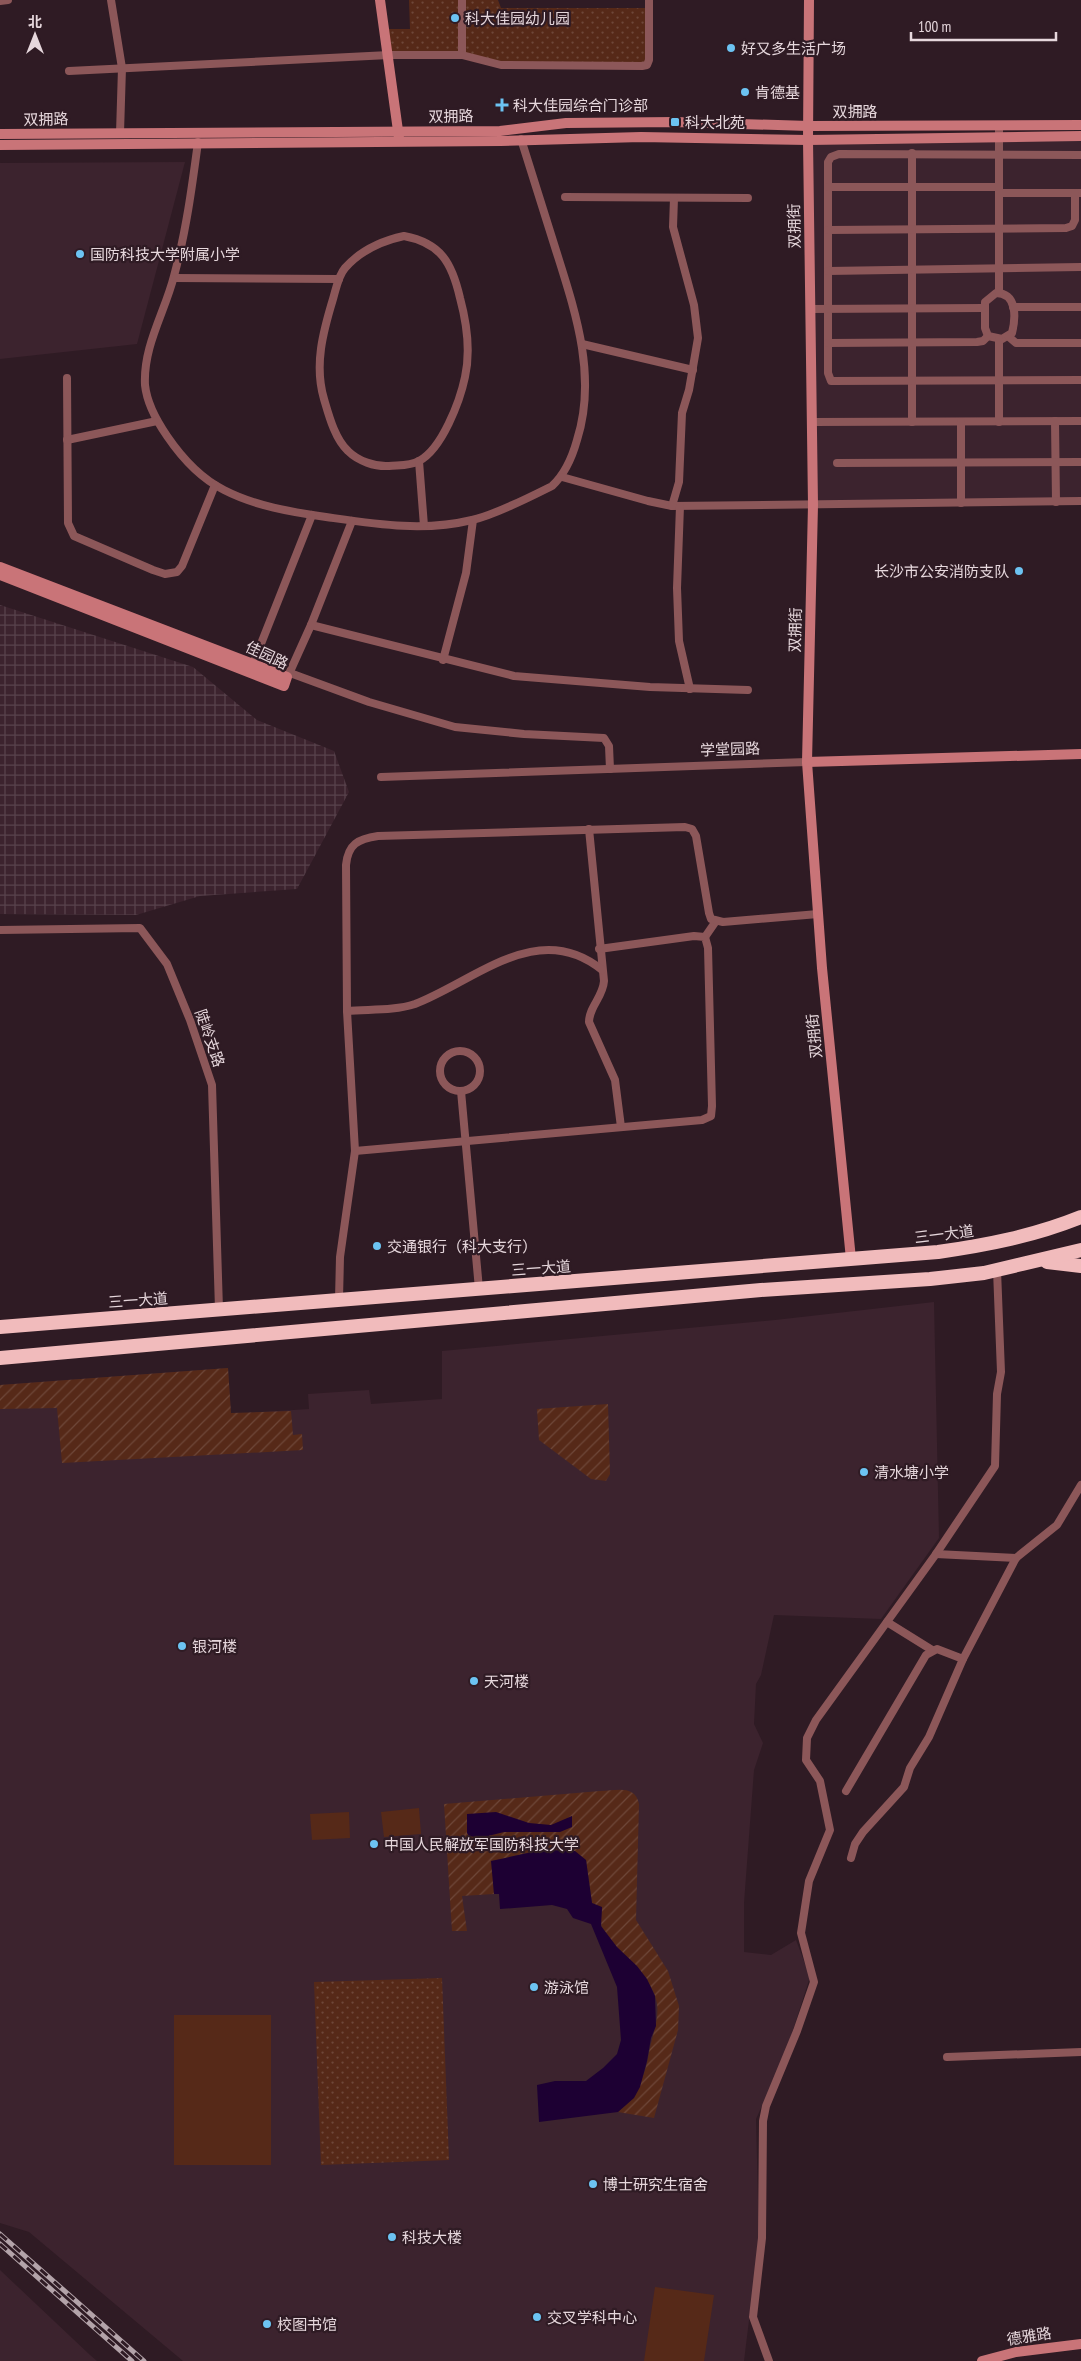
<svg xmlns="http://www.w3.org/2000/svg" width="1081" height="2361" font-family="'PT Sans Narrow','Noto Sans SC',sans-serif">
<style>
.built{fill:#3c232e}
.industrial{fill:url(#industrial-grid)}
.grass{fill:#562918}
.park{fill:url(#park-dots)}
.garden{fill:url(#garden-furrows)}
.water{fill:#1d0033}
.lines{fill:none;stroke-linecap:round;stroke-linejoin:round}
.street{stroke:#8c5759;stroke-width:8}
.secondary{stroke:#c97478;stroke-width:10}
.highway{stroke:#f1bbbc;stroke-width:14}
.rail-casing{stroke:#b3a3a9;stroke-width:5}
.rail{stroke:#2f1b24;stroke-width:3;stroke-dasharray:9;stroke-linecap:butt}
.poi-dot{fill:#6cc3f2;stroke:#2f1b24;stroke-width:2}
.labels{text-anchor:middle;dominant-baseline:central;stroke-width:4.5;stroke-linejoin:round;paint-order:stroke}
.poi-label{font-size:15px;fill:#e6d7dc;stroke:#2f1b24;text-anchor:start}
.street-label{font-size:15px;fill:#e6d7dc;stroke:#2f1b24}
</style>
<defs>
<pattern id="industrial-grid" width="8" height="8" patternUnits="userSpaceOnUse" patternTransform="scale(1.25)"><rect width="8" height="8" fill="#3c232e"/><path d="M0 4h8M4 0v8" fill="none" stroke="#58424c"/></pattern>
<pattern id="park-dots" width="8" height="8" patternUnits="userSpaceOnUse" patternTransform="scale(1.25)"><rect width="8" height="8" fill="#562918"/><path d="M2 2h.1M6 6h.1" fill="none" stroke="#6e4739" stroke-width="1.8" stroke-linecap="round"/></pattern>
<pattern id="garden-furrows" width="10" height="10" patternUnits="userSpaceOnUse" patternTransform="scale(1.25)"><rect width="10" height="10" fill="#562918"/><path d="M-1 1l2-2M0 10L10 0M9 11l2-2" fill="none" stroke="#6e4739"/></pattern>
</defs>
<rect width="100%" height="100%" fill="#2f1b24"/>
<!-- built -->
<g class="built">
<path d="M1081 138V501L813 505 808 140Z"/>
<path d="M185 162 137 344 0 359V163Z"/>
<path d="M934 1302 939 1538 881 1619 774 1615 761 1675 756 1684 754 1724 763 1743 754 1770 744 1903V1952L771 1955 796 1940 810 1977 785 2055 756 2119 759 2239 744 2361H183L29 2232 0 2223V1385L228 1368 231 1414 309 1409 308 1394 338 1392 369 1390 371 1404 442 1399V1351L775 1320Z"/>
<path d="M0 2270 90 2355 97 2361H0Z"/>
</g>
<!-- industrial -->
<path class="industrial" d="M0 605 193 667 257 720 334 751 349 792 297 889 200 896 136 915 0 914Z"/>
<!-- grass -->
<g class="grass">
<path d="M419 1808 421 1834 384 1837 381 1812Z"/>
<path d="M349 1812 350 1838 312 1840 310 1814Z"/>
<rect x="174" y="2015" width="97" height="150"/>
<path d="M655 2287 714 2295 704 2361H644Z"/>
</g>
<!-- park -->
<g class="park">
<path d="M409 0H498L501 8H649V66L501 65 462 55H389L385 29H410Z"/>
<path d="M442 1978 449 2160 321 2165 314 1982Z"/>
</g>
<!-- garden -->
<g class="garden">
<path d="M228 1368 231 1413 291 1411 293 1435 302 1434 303 1450 62 1463 57 1408 0 1409V1385Z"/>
<path d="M608 1404 610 1474 606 1481 591 1479 539 1440 537 1409Z"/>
<path d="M600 1791C616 1791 635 1784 639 1804L636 1920 668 1971 679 2006 678 2030 654 2118 618 2112C637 2097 645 2076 649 2053 652 2034 662 2015 655 1996 645 1966 612 1951 602 1927 600 1922 602 1913 602 1908L592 1903 586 1860C559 1838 522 1856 492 1861L494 1894 462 1896 467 1931H452L444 1804Z"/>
</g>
<!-- water -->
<g class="water">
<path d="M496 1812 529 1823 551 1825 572 1816V1827L560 1832H504L480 1838 469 1836 467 1833V1814Z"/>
<path d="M542 1850 575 1851 586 1860 592 1903 602 1907 601 1926 617 1947 637 1966 647 1979 655 1996 656 2026 651 2038 647 2061 640 2087 634 2098 618 2112 539 2122 537 2085 555 2081H586L603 2068 617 2054 621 2040 617 1987 591 1924 573 1918 567 1909 552 1905 500 1909 499 1894H494L491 1861Z"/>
</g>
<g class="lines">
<!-- street -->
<g class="street">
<path d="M111 0 122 68 120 133"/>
<path d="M0 1 8 0"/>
<path d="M462 55V0"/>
<path d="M69 71 389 55H462L501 65 642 66 647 65 649 60V0"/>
<path d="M198 142C192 187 186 232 174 276 165 312 143 346 145 385 147 404 156 420 167 436 182 458 200 478 224 490 255 506 291 512 326 517 375 524 423 532 472 520 495 515 530 497 552 486 565 474 572 458 577 440 598 374 574 308 554 244 543 209 532 174 521 139"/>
<path d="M912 153V422"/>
<path d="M1081 155 839 154 831 157 828 162V373L831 381 1081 380"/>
<path d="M828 187H999"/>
<path d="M999 193H1081"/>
<path d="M565 197 748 198"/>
<path d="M828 230 1066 228 1072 226 1075 220V193"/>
<path d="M404 236C441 243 452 263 460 298 467 324 471 350 465 377 460 401 442 449 419 461 410 466 399 465 389 466 375 467 358 461 348 451 335 439 329 416 324 399 314 365 323 332 333 299 336 289 338 276 345 268 361 250 381 241 404 236Z"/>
<path d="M828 271 1081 267"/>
<path d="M174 278 339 279"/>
<path d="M996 293C1017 293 1016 317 1012 333L1002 339 988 336 985 328V302Z"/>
<path d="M999 293V126"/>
<path d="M1013 307H1081"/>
<path d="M810 309 984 308"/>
<path d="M1009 337 1016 343H1081"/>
<path d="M828 343 977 342 983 341 988 336"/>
<path d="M582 344 693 370"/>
<path d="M67 378 68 523 74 536 153 570 165 574 177 572 182 566 215 485"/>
<path d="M1055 421 1056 502"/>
<path d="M812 422 1081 421"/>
<path d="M961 422V503"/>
<path d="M999 422V339"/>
<path d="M67 440 157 421"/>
<path d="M419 461 424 526"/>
<path d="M837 463 1081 462"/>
<path d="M562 477 648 501 672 506 1081 501"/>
<path d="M672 506 679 482 682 413 689 390 698 338 694 305 673 227 674 198"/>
<path d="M680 506 677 588 679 641 690 689"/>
<path d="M311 625 514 676 650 687 748 690"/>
<path d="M443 660 466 573 473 520"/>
<path d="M251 669 312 515"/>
<path d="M290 673 369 702 455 727 524 734 604 738 609 746 610 769"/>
<path d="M288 676 311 625 352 521"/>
<path d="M381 777 807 762"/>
<path d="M589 829 604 981C603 997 589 1007 589 1022L615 1080 621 1127"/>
<path d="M0 930 140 928 167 964 190 1020 212 1085 219 1309"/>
<path d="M705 937 716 921"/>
<path d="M347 1011C369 1009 394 1011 415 1004 475 981 538 918 602 970"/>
<circle cx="460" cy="1071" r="20"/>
<path d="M461 1091 479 1289"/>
<path d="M355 1151 702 1120 711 1116 712 1106 708 948 705 937 694 936 599 949"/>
<path d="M339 1299 340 1257 355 1151 347 1011 346 865C348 844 358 839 378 836L685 827 692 829 696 836 709 913 711 919 723 922 818 914"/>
<path d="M936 1554 1016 1558"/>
<path d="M887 1622 932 1650"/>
<path d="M846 1791 926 1655 937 1649 963 1659 1016 1558 1057 1525 1081 1485"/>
<path d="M851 1858 855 1844 863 1832 904 1787 910 1768 929 1737 963 1659"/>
<path d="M947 2057 1081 2052"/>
<path d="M769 2361 753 2317 762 2238 763 2121 766 2106 797 2031 814 1982 801 1933 809 1881 830 1830 820 1781 806 1760 807 1738 816 1720 936 1554 995 1466 997 1394 1001 1372 997 1270"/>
</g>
<!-- secondary -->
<g class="secondary">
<path d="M380 0 399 138"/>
<path d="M809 0 808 140 813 505 807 762 822 968 851 1259"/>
<path d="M0 134 500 131 566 123 675 122 809 126 1081 125"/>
<path d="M0 145 501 141 641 137 808 140 1081 136"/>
<path d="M0 567 287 677 284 686 0 575"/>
<path d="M807 762 1081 754"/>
<path d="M982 2361 1016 2352 1081 2344"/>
</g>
<!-- highway -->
<g class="highway">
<path d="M1047 1262 1081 1266"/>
<path d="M0 1327 938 1252C987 1245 1034 1236 1081 1217"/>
<path d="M0 1358 761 1290 930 1279 984 1273 1081 1250"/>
</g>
<!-- rail casing -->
<g class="rail-casing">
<g id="rail">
<path d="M0 2234 144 2361"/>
<path d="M0 2244 132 2361"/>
</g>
</g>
<!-- rail -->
<use href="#rail" class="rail"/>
</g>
<!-- markers -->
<g class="poi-dot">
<circle cx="455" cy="18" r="5"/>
<circle cx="731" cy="48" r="5"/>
<circle cx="745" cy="92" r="5"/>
<path d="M499.5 97.5h5v5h5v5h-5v5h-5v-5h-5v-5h5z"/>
<rect x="670" y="117" width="10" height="10" rx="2.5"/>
<circle cx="80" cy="254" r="5"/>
<circle cx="1019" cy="571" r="5"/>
<circle cx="377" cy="1246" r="5"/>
<circle cx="864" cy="1472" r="5"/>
<circle cx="182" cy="1646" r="5"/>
<circle cx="474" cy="1681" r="5"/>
<circle cx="374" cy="1844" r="5"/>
<circle cx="534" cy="1987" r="5"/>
<circle cx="593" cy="2184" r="5"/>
<circle cx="392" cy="2237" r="5"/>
<circle cx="537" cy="2317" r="5"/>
<circle cx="267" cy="2324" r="5"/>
</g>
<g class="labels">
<!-- poi labels -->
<g class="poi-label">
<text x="465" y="18">科大佳园幼儿园</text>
<text x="741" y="48">好又多生活广场</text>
<text x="755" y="92">肯德基</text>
<text x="513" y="105">科大佳园综合门诊部</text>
<text x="685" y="122">科大北苑</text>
<text x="90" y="254">国防科技大学附属小学</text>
<text x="1009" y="571" text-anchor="end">长沙市公安消防支队</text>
<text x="387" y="1246">交通银行（科大支行）</text>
<text x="874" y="1472">清水塘小学</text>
<text x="192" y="1646">银河楼</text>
<text x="484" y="1681">天河楼</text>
<text x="384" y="1844">中国人民解放军国防科技大学</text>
<text x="544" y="1987">游泳馆</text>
<text x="603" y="2184">博士研究生宿舍</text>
<text x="402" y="2237">科技大楼</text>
<text x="547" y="2317">交叉学科中心</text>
<text x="277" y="2324">校图书馆</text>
</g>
<!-- street labels -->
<g class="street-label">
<text x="855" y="111">双拥路</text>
<text transform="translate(451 116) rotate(-1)">双拥路</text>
<text transform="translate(46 119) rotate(-1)">双拥路</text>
<text transform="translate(794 226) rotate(-91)">双拥街</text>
<text transform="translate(795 630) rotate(-89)">双拥街</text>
<text transform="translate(267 655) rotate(25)">佳园路</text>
<text transform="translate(730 749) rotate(-2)">学堂园路</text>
<text transform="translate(814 1036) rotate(-96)">双拥街</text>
<text transform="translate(210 1038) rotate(71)">陡岭支路</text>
<text transform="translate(944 1234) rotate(-7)">三一大道</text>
<text transform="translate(541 1268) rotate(-4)">三一大道</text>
<text transform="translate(138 1300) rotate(-4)">三一大道</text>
<text transform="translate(1029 2336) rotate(-9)">德雅路</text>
</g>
</g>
<!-- north arrow -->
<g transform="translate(35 35)" stroke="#2f1b24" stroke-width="4" paint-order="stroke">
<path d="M0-4L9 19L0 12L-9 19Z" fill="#e6d7dc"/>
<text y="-8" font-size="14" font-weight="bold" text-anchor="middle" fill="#e6d7dc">北</text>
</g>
<!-- scale -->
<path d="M911 32v8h145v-8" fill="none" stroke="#e6d7dc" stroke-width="2.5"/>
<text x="918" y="32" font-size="15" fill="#e6d7dc" stroke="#2f1b24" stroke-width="4" paint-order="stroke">100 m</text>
</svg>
